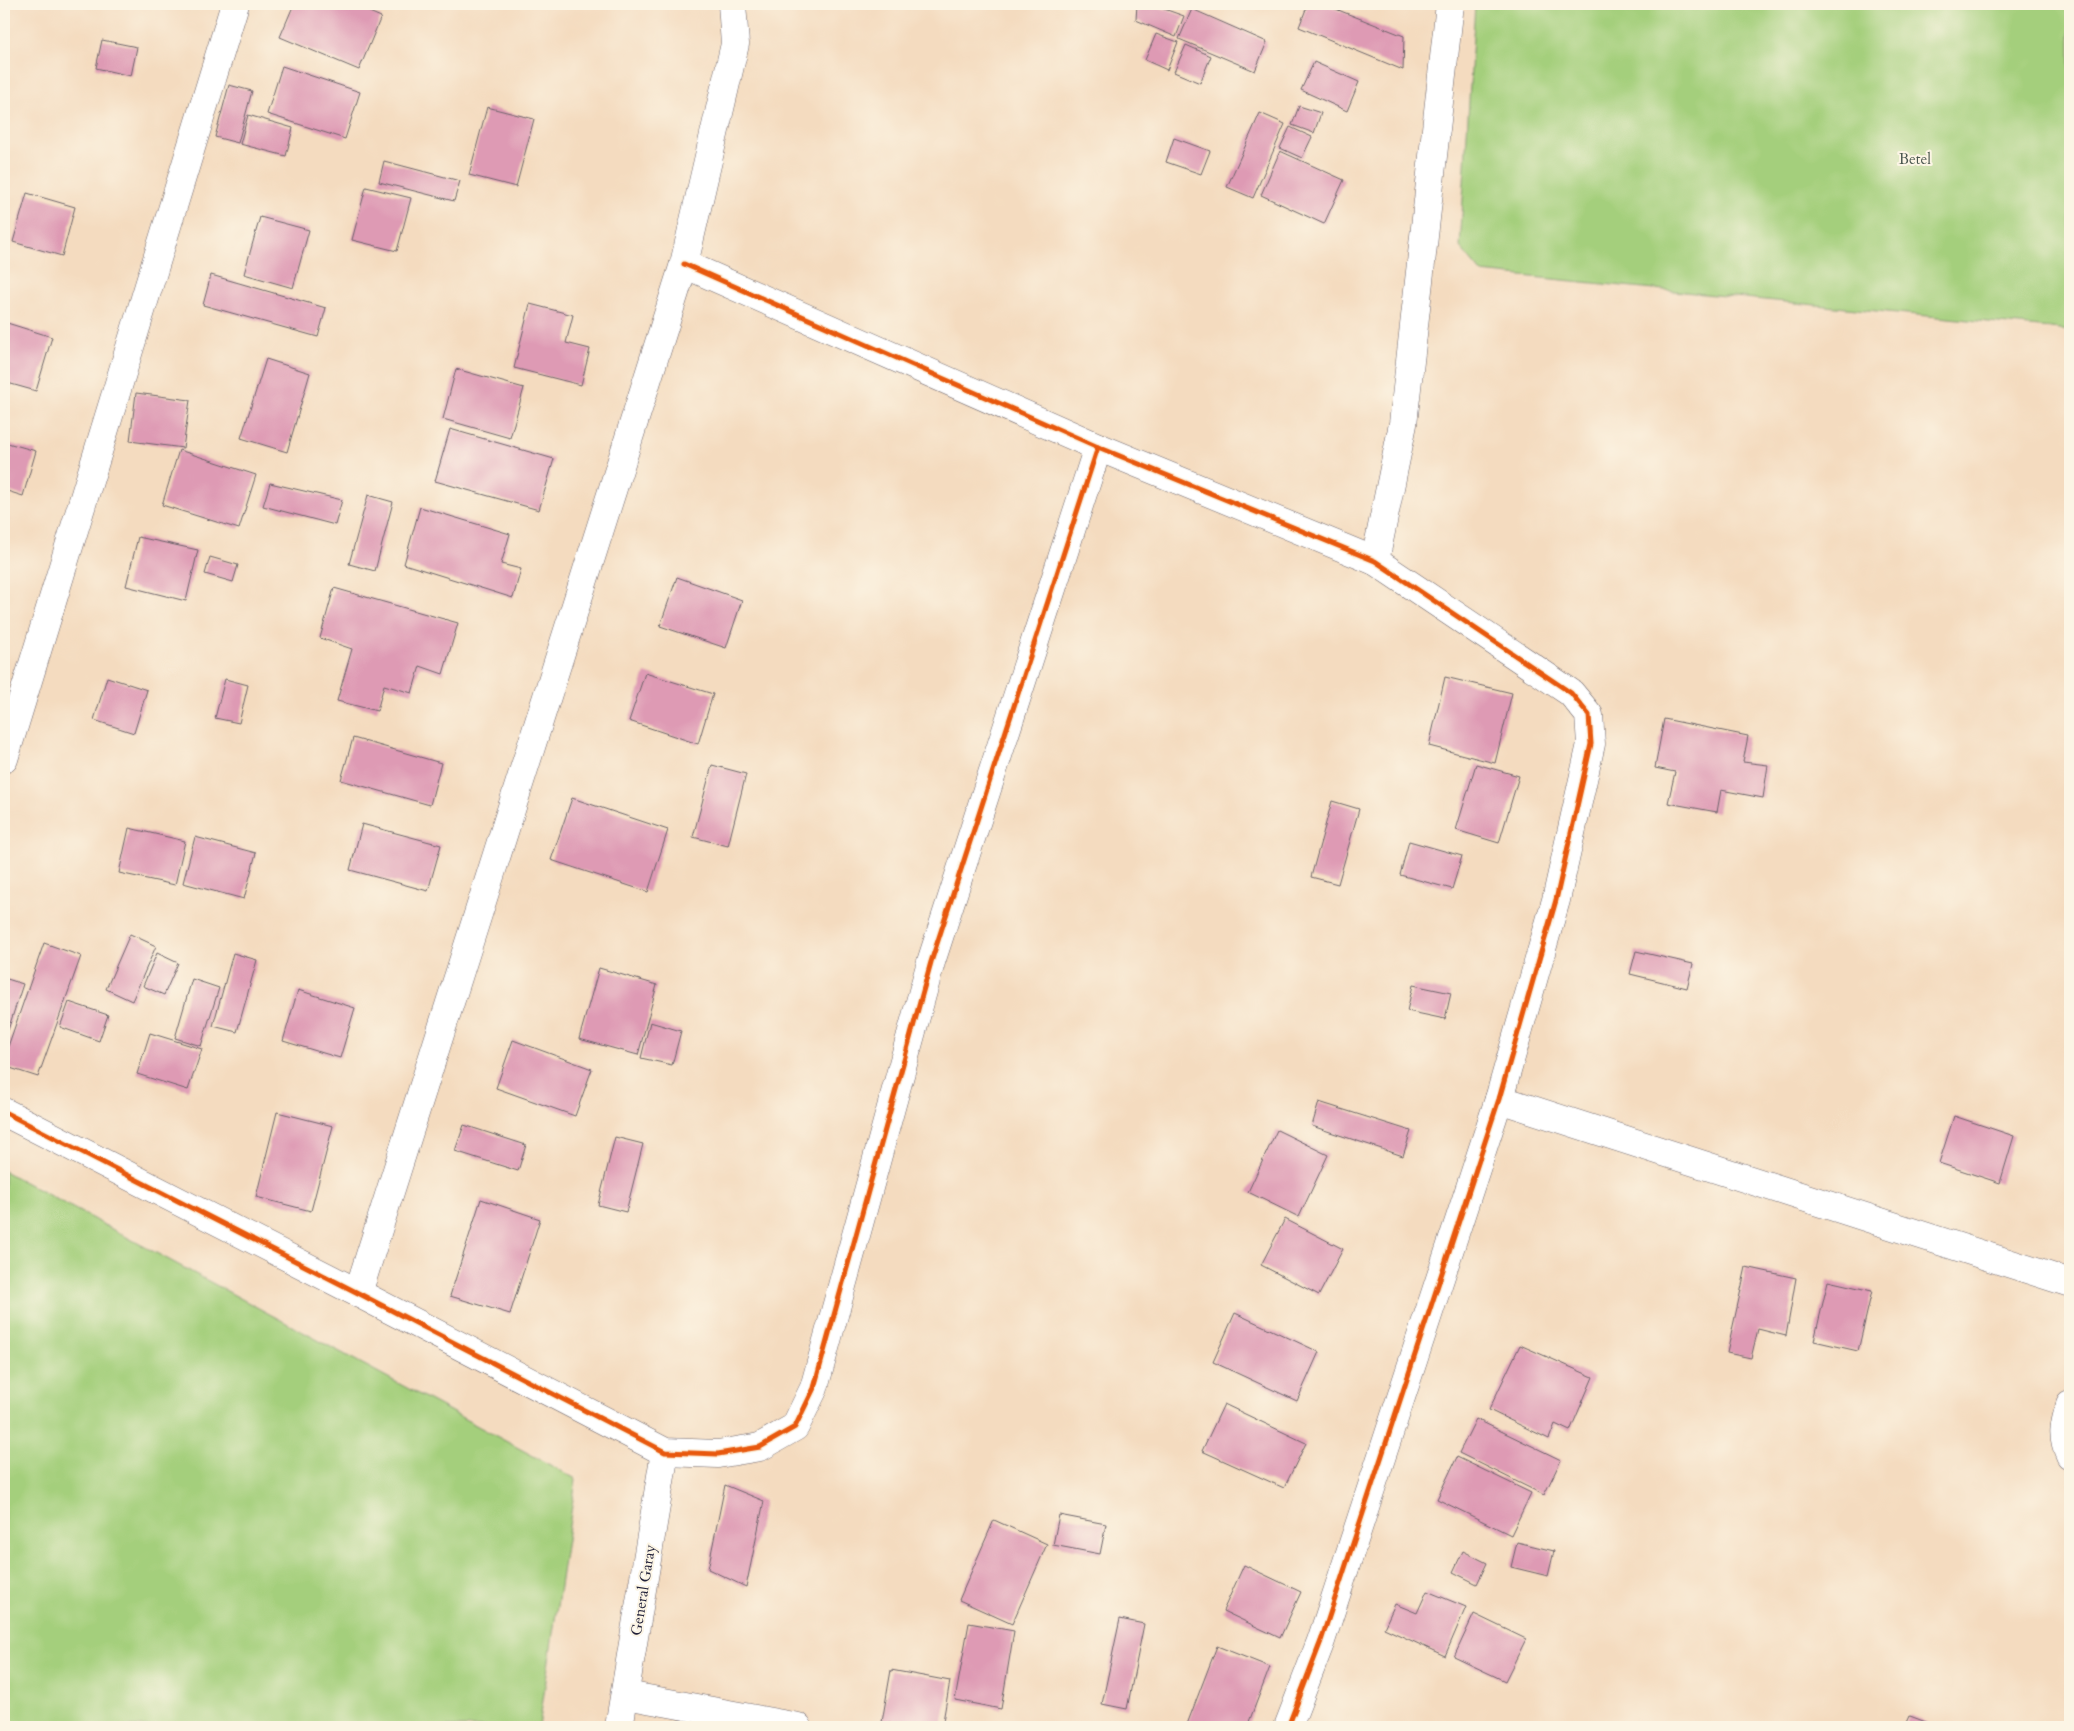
<svg xmlns="http://www.w3.org/2000/svg" width="2074" height="1731" font-family="Cardo,serif">
<style>
.green{fill:#a4cf7b;stroke:#63785b}
.building{fill:#de9ab4}
.lines{fill:none;stroke-linecap:round;stroke-linejoin:round}
.minor-casing{stroke:#6c6369;stroke-width:29}
.minor{stroke:#fff;stroke-width:28}
.cycleway-casing{stroke:#fcf5e5;stroke-width:8}
.cycleway{stroke:#e8590c;stroke-width:5}
.labels{text-anchor:middle;dominant-baseline:central;stroke-width:4;stroke-linejoin:round;paint-order:stroke}
.park-label{font-size:15px;fill:#49564e;stroke:#fcf5e5}
.street-label{font-size:15px;fill:#22223b;stroke:#fcf5e5}
</style>
<rect width="100%" height="100%" fill="#fcf5e5"/>
<filter id="ink" filterUnits="userSpaceOnUse"><feTurbulence type="fractalNoise" baseFrequency=".02" numOctaves="2"/><feDisplacementMap in="SourceGraphic" scale="10" xChannelSelector="R" yChannelSelector="G"/><feConvolveMatrix kernelMatrix="1 2 1 2 8 2 1 2 1" color-interpolation-filters="sRGB"/></filter>
<filter id="wash" filterUnits="userSpaceOnUse"><feTurbulence type="fractalNoise" baseFrequency=".0096" numOctaves="4" result="noise"/><feDisplacementMap in="SourceGraphic" scale="20" xChannelSelector="R" yChannelSelector="G"/><feGaussianBlur stdDeviation="1.12" result="paint"/><feColorMatrix in="noise" values="0 0 0 0 0 0 0 0 0 0 0 0 0 0 0 0 0 1.4 0 .05"/><feComposite in="paint" operator="in"/></filter>
<g filter="url(#wash)">
<rect width="100%" height="100%" fill="#f4dbbf"/>
<!-- green -->
<g class="green">
<path d="M1475 4H2070V330L1481 272 1460 247Z"/>
<path d="M4 1171 576 1479 539 1727H4Z"/>
</g>
<g id="blocks">
<!-- building -->
<g class="building">
<path d="M294 4H351L381 17 359 70 280 37Z"/>
<path d="M1137 4H1150L1184 16 1176 37 1136 20Z"/>
<path d="M1308 4H1323L1404 36 1403 70 1299 27Z"/>
<path d="M1192 9 1267 42 1255 71 1179 39Z"/>
<path d="M1156 34 1178 42 1167 70 1145 60Z"/>
<path d="M102 40 137 47 131 76 96 68Z"/>
<path d="M1186 45 1211 56 1200 83 1174 72Z"/>
<path d="M1314 62 1359 82 1347 111 1301 90Z"/>
<path d="M282 66 360 92 345 139 267 114Z"/>
<path d="M229 85 252 91 238 143 215 137Z"/>
<path d="M1299 106 1321 113 1314 133 1292 125Z"/>
<path d="M487 107 534 119 516 187 469 175Z"/>
<path d="M1260 113 1285 124 1253 198 1227 187Z"/>
<path d="M248 115 293 128 286 156 240 144Z"/>
<path d="M1290 127 1312 137 1302 158 1280 148Z"/>
<path d="M1174 138 1210 151 1201 174 1166 162Z"/>
<path d="M1280 151 1344 180 1324 224 1261 195Z"/>
<path d="M384 161 460 181 454 201 379 182Z"/>
<path d="M366 187 411 198 397 251 352 240Z"/>
<path d="M27 193 75 207 62 256 13 242Z"/>
<path d="M260 217 309 230 293 288 244 274Z"/>
<path d="M211 275 326 308 318 337 203 305Z"/>
<path d="M530 304 573 315 566 343 590 349 581 385 514 368Z"/>
<path d="M4 322 52 337 36 391 4 382Z"/>
<path d="M266 359 310 373 287 452 241 438Z"/>
<path d="M456 369 524 388 510 438 443 419Z"/>
<path d="M136 393 190 400 183 448 130 441Z"/>
<path d="M450 429 554 459 539 510 435 481Z"/>
<path d="M4 442 36 451 23 496 4 490Z"/>
<path d="M179 450 256 475 239 529 162 505Z"/>
<path d="M270 483 342 500 335 525 263 506Z"/>
<path d="M368 495 393 502 375 571 349 564Z"/>
<path d="M420 507 510 534 501 564 521 569 513 598 404 564Z"/>
<path d="M4 516 9 518 5 540H4Z"/>
<path d="M138 537 198 550 186 601 126 586Z"/>
<path d="M210 557 238 565 233 582 205 574Z"/>
<path d="M677 577 742 600 726 648 660 626Z"/>
<path d="M334 588 458 623 443 674 420 666 412 693 384 685 377 711 337 701 352 649 320 638Z"/>
<path d="M645 673 713 694 698 744 629 721Z"/>
<path d="M107 677 147 690 134 733 94 720Z"/>
<path d="M1445 677 1512 693 1495 763 1429 746Z"/>
<path d="M225 679 248 685 239 723 215 718Z"/>
<path d="M1664 719 1748 736 1743 762 1768 765 1763 798 1721 790 1717 812 1668 803 1675 772 1655 768Z"/>
<path d="M353 738 441 763 430 805 341 780Z"/>
<path d="M1476 764 1519 776 1499 843 1456 830Z"/>
<path d="M712 765 746 774 728 846 693 837Z"/>
<path d="M572 798 668 830 648 892 551 860Z"/>
<path d="M1332 801 1359 809 1338 884 1311 877Z"/>
<path d="M362 824 441 845 428 891 350 870Z"/>
<path d="M129 828 185 841 175 885 119 873Z"/>
<path d="M195 837 256 853 244 899 183 883Z"/>
<path d="M1409 841 1462 856 1452 889 1400 875Z"/>
<path d="M130 934 156 946 132 1001 106 989Z"/>
<path d="M44 943 81 956 38 1077 4 1066V1058Z"/>
<path d="M1636 951 1693 964 1687 988 1630 974Z"/>
<path d="M157 953 178 963 164 995 143 986Z"/>
<path d="M233 953 257 960 237 1032 213 1026Z"/>
<path d="M599 968 657 985 638 1055 579 1039Z"/>
<path d="M4 978 23 984 8 1030 4 1029Z"/>
<path d="M192 979 219 988 201 1046 175 1038Z"/>
<path d="M1413 985 1451 993 1445 1019 1407 1011Z"/>
<path d="M298 990 355 1008 340 1058 283 1041Z"/>
<path d="M69 1002 108 1015 99 1041 60 1027Z"/>
<path d="M650 1022 681 1031 672 1065 641 1058Z"/>
<path d="M150 1033 202 1049 188 1090 137 1074Z"/>
<path d="M513 1040 592 1069 575 1116 496 1088Z"/>
<path d="M1319 1102 1411 1131 1403 1156 1312 1126Z"/>
<path d="M277 1112 333 1126 311 1211 256 1197Z"/>
<path d="M1954 1116 2014 1136 2000 1183 1939 1163Z"/>
<path d="M464 1125 526 1145 518 1171 455 1151Z"/>
<path d="M1277 1130 1328 1155 1299 1217 1248 1192Z"/>
<path d="M615 1137 643 1144 626 1212 598 1205Z"/>
<path d="M481 1199 540 1219 510 1314 450 1296Z"/>
<path d="M1285 1219 1343 1249 1319 1295 1261 1265Z"/>
<path d="M1746 1267 1796 1278 1786 1336 1758 1329 1751 1358 1727 1353Z"/>
<path d="M1828 1281 1872 1291 1858 1351 1814 1341Z"/>
<path d="M1235 1313 1319 1352 1297 1401 1213 1362Z"/>
<path d="M1520 1345 1593 1377 1570 1431 1555 1424 1549 1439 1489 1410Z"/>
<path d="M1224 1404 1306 1443 1284 1488 1202 1451Z"/>
<path d="M1476 1419 1561 1460 1544 1495 1459 1453Z"/>
<path d="M1457 1457 1531 1493 1511 1535 1437 1499Z"/>
<path d="M725 1485 764 1501 746 1587 708 1569Z"/>
<path d="M1059 1515 1106 1524 1100 1554 1053 1545Z"/>
<path d="M994 1520 1047 1544 1012 1624 959 1600Z"/>
<path d="M1517 1542 1554 1551 1548 1576 1511 1567Z"/>
<path d="M1463 1551 1487 1563 1477 1584 1453 1572Z"/>
<path d="M1244 1565 1301 1592 1280 1638 1223 1611Z"/>
<path d="M1427 1591 1466 1607 1445 1656 1384 1628 1395 1604 1417 1613Z"/>
<path d="M1474 1614 1526 1639 1505 1681 1454 1657Z"/>
<path d="M1120 1619 1144 1624 1127 1709 1102 1704Z"/>
<path d="M969 1623 1014 1631 1001 1709 955 1700Z"/>
<path d="M1217 1646 1270 1667 1247 1727H1186Z"/>
<path d="M891 1670 950 1681 942 1727H911L882 1722Z"/>
<path d="M1910 1716 1939 1727H1905Z"/>
</g>
</g>
</g>
<g filter="url(#ink)">
<use href="#blocks" fill-opacity="0" stroke="#6c6369" stroke-width="1"/>
<g class="lines">
<!-- minor casing -->
<g class="minor-casing">
<g id="minor">
<path d="M684 264 1098 447 1375 561 1571 693 1589 715 1591 744 1556 900 1499 1099 1321 1641 1288 1727"/>
<path d="M1375 561 1403 424 1450 4"/>
<path d="M4 759 235 4"/>
<path d="M1499 1099 2070 1283"/>
<path d="M4 1112 358 1293 665 1452 718 1454 760 1447 795 1427 814 1388 931 962 1098 447"/>
<path d="M358 1293 684 264 735 44 732 4"/>
<path d="M2070 1405C2064 1425 2061 1436 2070 1455"/>
<path d="M626 1695 798 1727"/>
<path d="M619 1727 665 1452"/>
</g>
</g>
<!-- minor -->
<use href="#minor" class="minor"/>
<!-- cycleway casing -->
<g class="cycleway-casing">
<g id="cycleway">
<path d="M684 264 1098 447 1375 561 1571 693 1589 715 1591 744 1556 900 1499 1099 1321 1641 1288 1727"/>
<path d="M4 1112 358 1293 665 1452 718 1454 760 1447 795 1427 814 1388 931 962 1098 447"/>
</g>
</g>
<!-- cycleway -->
<use href="#cycleway" class="cycleway"/>
</g>
</g>
<g class="labels">
<!-- park labels -->
<g class="park-label">
<text x="1915" y="159">Betel</text>
</g>
<!-- street labels -->
<g class="street-label">
<text transform="translate(643 1590) rotate(-81)">General Garay</text>
</g>
</g>
<!-- margin -->
<rect width="2074" height="1731" fill="none" stroke="#fcf5e5" stroke-width="20"/>
</svg>
